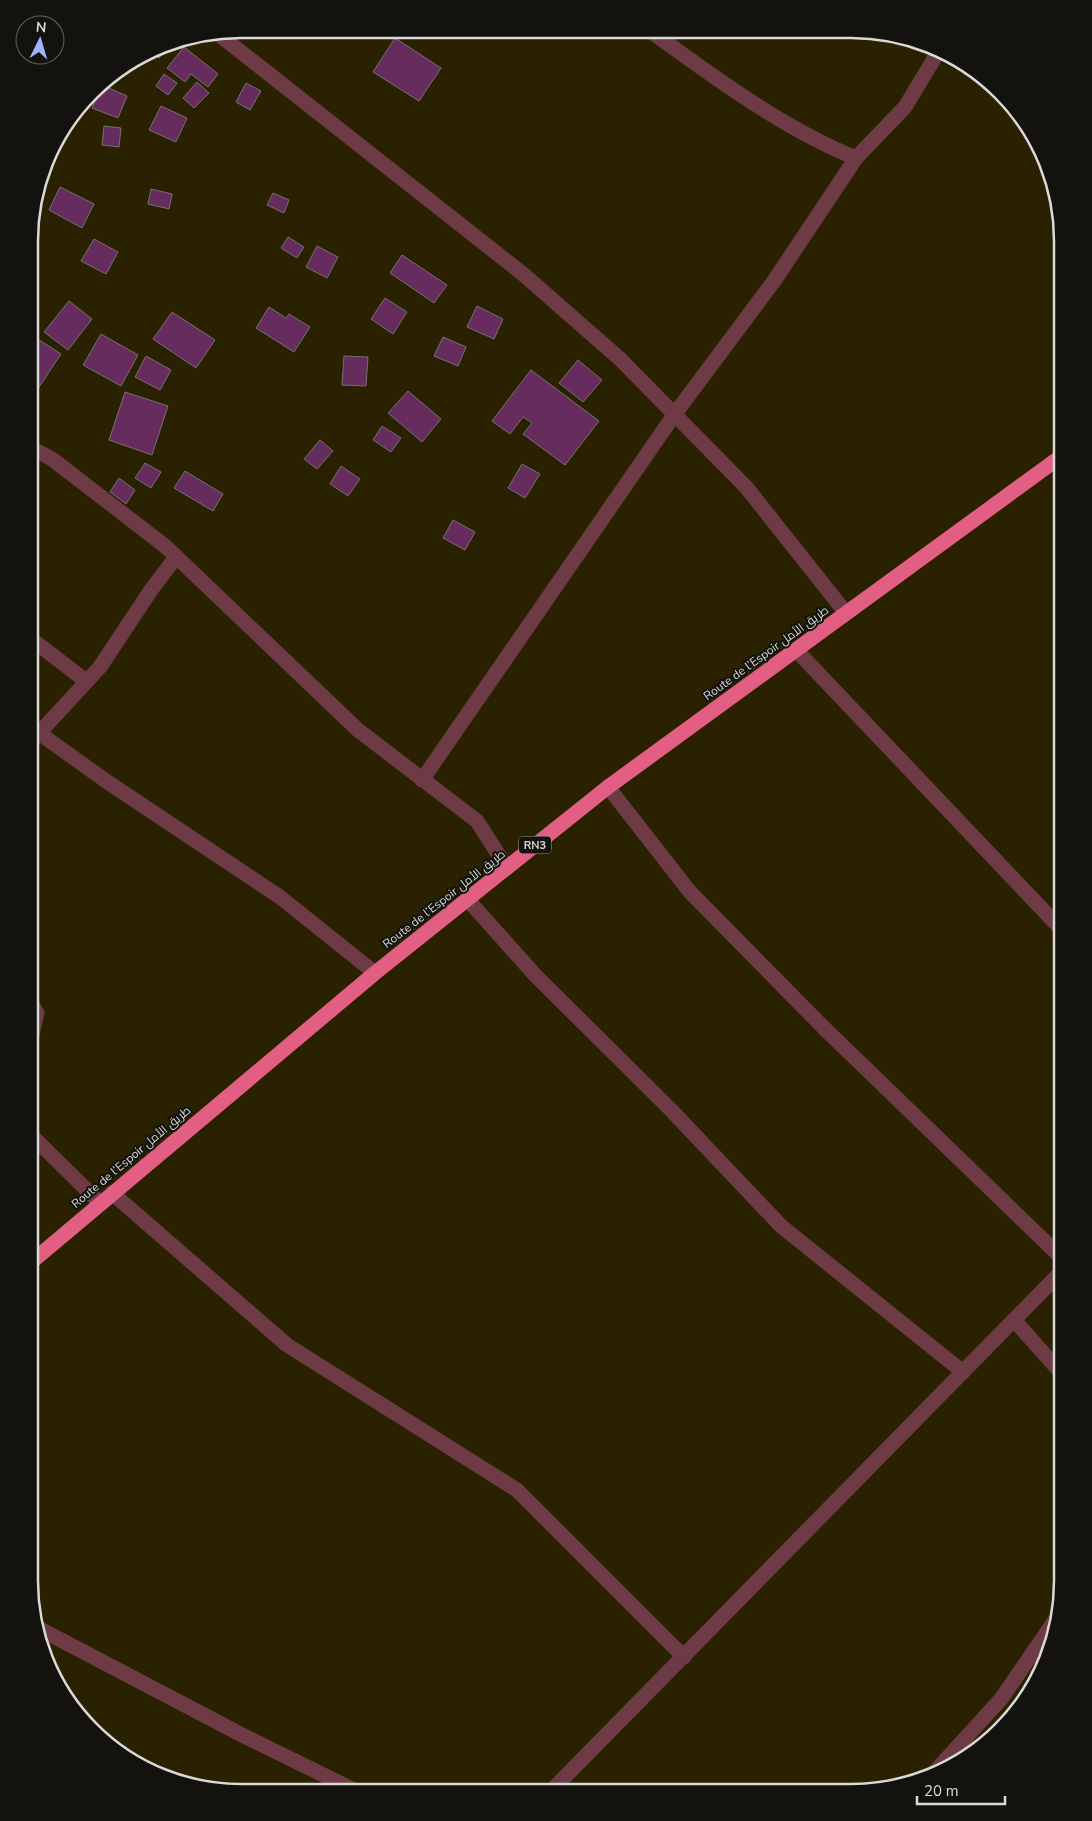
<svg xmlns="http://www.w3.org/2000/svg" width="1092" height="1821" font-family="'Nunito Sans',Cairo,sans-serif">
<style>
.sand{fill:#2a2101}
.building{fill:#662c5e;stroke:#757074}
.lines{fill:none;stroke-linecap:round;stroke-linejoin:round}
.street{stroke:#6e3a46;stroke-width:15}
.highway{stroke:#e25e82;stroke-width:15}
.labels{text-anchor:middle;dominant-baseline:central;stroke-width:4;stroke-linejoin:round;paint-order:stroke}
.shield{fill:#13120e;stroke:#9e9d9a;stroke-width:1}
.shield-label{font-size:11px;font-weight:bold;fill:#d9d9d6}
.street-label{font-size:12px;fill:#d9d9d6;stroke:#13120e}
.rim{fill:none;stroke:#d9d9d6;stroke-width:2.5}
</style>
<rect width="100%" height="100%" fill="#1c1b17"/>
<!-- sand -->
<path class="sand" d="M241 29 879 31 933 45 980 73 1020 112 1047 160 1063 241V1594L1052 1649 1020 1709 980 1748 932 1776 851 1792 214 1790 160 1776 112 1749 73 1709 45 1661 29 1580 31 214 51 147 101 82 160 45Z"/>
<!-- building -->
<g class="building">
<path d="M395 38 441 68 419 101 373 72Z"/>
<path d="M173 42 159 58 151 51 160 45Z"/>
<path d="M184 47 218 74 208 87 191 74 185 82 167 68Z"/>
<path d="M164 74 177 83 168 95 156 86Z"/>
<path d="M197 82 209 93 194 108 183 98Z"/>
<path d="M246 83 261 91 250 110 236 102Z"/>
<path d="M102 85 127 96 118 118 92 108Z"/>
<path d="M161 106 187 118 176 142 149 130Z"/>
<path d="M104 126 121 128 119 147 102 145Z"/>
<path d="M60 187 94 204 82 228 49 210Z"/>
<path d="M151 189 172 194 169 209 148 204Z"/>
<path d="M273 193 289 200 284 213 267 205Z"/>
<path d="M288 237 304 247 297 258 281 248Z"/>
<path d="M94 239 118 252 106 274 81 261Z"/>
<path d="M317 246 338 257 327 278 306 267Z"/>
<path d="M402 255 447 285 434 303 390 273Z"/>
<path d="M385 298 407 312 393 334 371 319Z"/>
<path d="M69 301 92 319 68 350 44 332Z"/>
<path d="M477 306 503 319 494 339 467 327Z"/>
<path d="M269 307 286 318 289 314 310 327 294 352 256 328Z"/>
<path d="M172 312 215 340 196 368 153 339Z"/>
<path d="M30 334 61 354 33 396 30 395Z"/>
<path d="M101 334 138 355 121 386 83 365Z"/>
<path d="M443 337 466 347 458 366 434 356Z"/>
<path d="M146 356 171 370 160 390 135 377Z"/>
<path d="M344 356 368 357 366 386 342 385Z"/>
<path d="M578 360 602 380 583 402 559 383Z"/>
<path d="M531 370 599 421 565 465 523 434 532 423 523 417 510 434 492 421Z"/>
<path d="M408 391 441 419 422 442 388 413Z"/>
<path d="M125 392 168 406 152 455 109 440Z"/>
<path d="M382 426 401 438 391 452 373 440Z"/>
<path d="M320 440 333 451 317 469 304 459Z"/>
<path d="M145 463 161 472 151 488 135 478Z"/>
<path d="M522 464 540 474 525 498 508 488Z"/>
<path d="M341 466 360 479 348 496 330 484Z"/>
<path d="M185 471 223 494 213 511 174 488Z"/>
<path d="M119 478 135 490 126 504 110 492Z"/>
<path d="M453 520 475 532 465 550 443 538Z"/>
</g>
<g class="lines">
<!-- street -->
<g class="street">
<path d="M649 30C712 76 784 129 856 158"/>
<path d="M217 33 523 274 620 359 746 487 846 613"/>
<path d="M30 447 52 459 165 546 358 730 477 821 507 868"/>
<path d="M30 638 86 681"/>
<path d="M797 651 1063 931"/>
<path d="M39 733 106 781 280 897 375 973"/>
<path d="M30 743 100 667 151 590 176 557"/>
<path d="M422 780 674 415 774 281 856 158 905 107 940 49"/>
<path d="M608 787 690 892 824 1028 1063 1259"/>
<path d="M468 900 535 975 672 1111 781 1226 963 1372"/>
<path d="M29 1048 37 1013 30 1001"/>
<path d="M29 1133 100 1203"/>
<path d="M112 1193 287 1345 517 1490 684 1657"/>
<path d="M1014 1320 1063 1375"/>
<path d="M38 1628 244 1736 356 1791"/>
<path d="M930 1777 1001 1699 1058 1616"/>
<path d="M551 1791 1063 1270"/>
</g>
<!-- highway -->
<path class="highway" d="M29 1264 375 973 608 787 1063 455"/>
</g>
<g class="labels">
<!-- shield labels -->
<rect class="shield" x="519" y="836.5" width="32" height="17" rx="4"/>
<g class="shield-label">
<text x="535" y="845">RN3</text>
</g>
<!-- street labels -->
<g class="street-label">
<text transform="translate(766 653) rotate(-36)">Route de l’Espoir طريق الأمل</text>
<text transform="translate(444 899) rotate(-38)">Route de l’Espoir طريق الأمل</text>
<text transform="translate(131 1157) rotate(-40)">Route de l’Espoir طريق الأمل</text>
</g>
</g>
<!-- crop -->
<path d="M0 0H1092V1821H0ZM241 38H851A203 203 0 0 1 1054 241V1581A203 203 0 0 1 851 1784H241A203 203 0 0 1 38 1581V241A203 203 0 0 1 241 38Z" fill="#13120e" fill-rule="evenodd"/>
<path class="rim" d="M241 38H851A203 203 0 0 1 1054 241V1581A203 203 0 0 1 851 1784H241A203 203 0 0 1 38 1581V241A203 203 0 0 1 241 38Z"/>
<!-- north arrow -->
<g transform="translate(40 40) rotate(5)"><circle r="24" fill="#13120e" stroke="#62625e"/>
<path d="M0-4L9 19L0 12L-9 19Z" fill="#a2b2fd"/>
<text y="-8" font-size="14" font-weight="bold" text-anchor="middle" fill="#d9d9d6">N</text>
</g>
<!-- scale -->
<path d="M917 1796v8h88v-8" fill="none" stroke="#d9d9d6" stroke-width="2.5"/>
<text x="924" y="1796" font-size="15" fill="#d9d9d6" stroke="#13120e" stroke-width="4" paint-order="stroke">20 m</text>
</svg>
